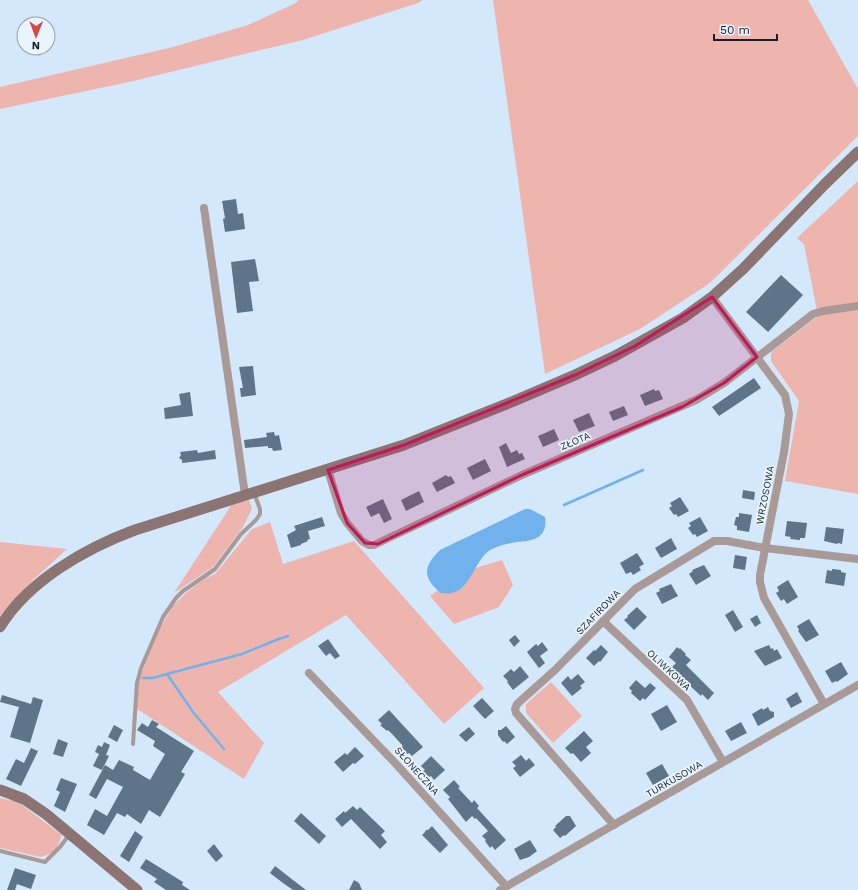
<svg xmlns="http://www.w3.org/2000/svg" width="858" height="890" font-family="'Work Sans',sans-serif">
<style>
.green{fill:#eeb5ae}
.water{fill:#72b2ec}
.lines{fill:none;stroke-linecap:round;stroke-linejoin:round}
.stream{stroke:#72b2ec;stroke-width:2.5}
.building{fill:#5d7489}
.lane{stroke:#a99997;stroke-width:4}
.street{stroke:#a99997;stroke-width:8}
.secondary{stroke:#8b7472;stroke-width:11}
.marked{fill:#c2185b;fill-opacity:0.2;stroke:#c2185b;stroke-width:3;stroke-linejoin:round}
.labels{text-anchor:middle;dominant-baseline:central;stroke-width:3.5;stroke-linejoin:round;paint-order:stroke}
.street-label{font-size:10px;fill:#162028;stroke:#eaf4fe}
</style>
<rect width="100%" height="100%" fill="#d4e8fc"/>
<!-- green -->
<g class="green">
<path d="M299 0H423L418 3 303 40 129 82 0 109V87L173 47 248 25 296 3Z"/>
<path d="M493 0H808L858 89V136L710 283 640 329 545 374Z"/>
<path d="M858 181V494L785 481 799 401 771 361V352L818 316 804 244 797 238Z"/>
<path d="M249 500 252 509 243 527 213 567 174 593 232 504Z"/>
<path d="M270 522 283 564 354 541 484 688 444 724 346 615 218 692 264 743 244 779 137 709 139 678 160 628 173 606 187 592 206 578 215 574 252 529Z"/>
<path d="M0 542 67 549 34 579 0 616Z"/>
<path d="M502 560 513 585 499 607 454 624 430 596 462 572Z"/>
<path d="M551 682 582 716 553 743 526 713V704Z"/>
<path d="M0 798 18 802 62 835 55 852 41 857 0 848Z"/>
</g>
<!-- water -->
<path class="water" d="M525 509H530L545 517C548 538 534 541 517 542 509 543 497 546 490 550 471 563 471 598 441 593 422 577 423 567 440 550Z"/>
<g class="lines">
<!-- stream -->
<g class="stream">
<path d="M564 505 643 470"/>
<path d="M167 674 193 712 224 749"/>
<path d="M143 678H153L167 674 242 654 276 640 288 636"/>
</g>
</g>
<!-- building -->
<g class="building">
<path d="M236 199 238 214 243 213 245 229 225 232 223 219 225 218 222 201Z"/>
<path d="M255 259 259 281 249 282 253 311 237 313 231 262Z"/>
<path d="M781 275 803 295 768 332 746 312Z"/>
<path d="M253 366 256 395 241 397 240 388H243L239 367Z"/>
<path d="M754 378 761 388 719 416 712 407Z"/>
<path d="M654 389 655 391 659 390 663 399 645 406 640 395Z"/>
<path d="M190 392 193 416 165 419 164 408 181 405 179 394Z"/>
<path d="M624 406 628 415 613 421 609 412Z"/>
<path d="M589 413 595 426 579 432 573 420Z"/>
<path d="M554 429 559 440 543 447 538 436Z"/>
<path d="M274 432 275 436 279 435 282 450 273 451 272 448H268V446L245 448 244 440 267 437 266 433Z"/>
<path d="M506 443 511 453 517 450 519 454 522 453 525 459 507 467 499 447Z"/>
<path d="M197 450 198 453 215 450 216 459 182 463V460L179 458 181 455 180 452Z"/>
<path d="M485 459 491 471 473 480 467 468Z"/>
<path d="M446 475 448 477 451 476 455 483 437 492 432 483Z"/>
<path d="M743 490 755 492 754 500 742 498Z"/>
<path d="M419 491 424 502 406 511 401 500Z"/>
<path d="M680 497 689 511 678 517 676 514 674 515 669 508 672 506 670 503Z"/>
<path d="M383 499 392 519 384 523 379 513 371 517 366 507Z"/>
<path d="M739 513 752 515 749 532 737 530V526L734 525 736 517H739Z"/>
<path d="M322 517 325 526 308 531 310 539 307 540 308 541 301 544V545L291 548 287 535 296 530 294 526Z"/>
<path d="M700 517 708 531 697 537 695 534 693 535 688 528 691 526 689 523Z"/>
<path d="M787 521 807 523 805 538H800V540L790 539 791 537 785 536Z"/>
<path d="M826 527 844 529 842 544 838 543 837 544 824 541Z"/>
<path d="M671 538 677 549 661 558 655 548Z"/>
<path d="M637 553 644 564 639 567 641 570 633 575 631 572 626 574 620 563Z"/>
<path d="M735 555 747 557 745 570 733 568Z"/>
<path d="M704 565 711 576 696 585 689 574 693 571 692 570Z"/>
<path d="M832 569 841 570V572L846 573 844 586 825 583 827 570 832 571Z"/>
<path d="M788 580 798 597 787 604 784 599 781 601 776 593 779 591 777 587Z"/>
<path d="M671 584 678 596 662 604 656 593 660 591 659 589Z"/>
<path d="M637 607 647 617 634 630 624 620 628 617 627 616Z"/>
<path d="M733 610 743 627 735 632 725 615Z"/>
<path d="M757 615 761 623 755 627 750 619Z"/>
<path d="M809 619 819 635 806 642 798 631 799 630 797 626Z"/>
<path d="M515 635 520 641 514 647 509 640Z"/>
<path d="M328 639 340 656 335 659 330 653 326 656 318 646Z"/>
<path d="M542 642 548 650 540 656 545 663 539 668 527 652 536 644 538 646Z"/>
<path d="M601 645 608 652 600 662 599 661 594 666 586 658 594 650 595 651Z"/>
<path d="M769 645 771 649 773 648 774 651 777 649 782 658 765 666 754 651Z"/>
<path d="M677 647 679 649 680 648 686 654 685 655 691 660 686 665 714 693 708 700 702 694 701 696 671 668 676 663 669 657Z"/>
<path d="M841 662 848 674 837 682 836 681 832 683 825 671Z"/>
<path d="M520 666 529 677 513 690 507 682 508 681 503 676 511 669 514 672Z"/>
<path d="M578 674 585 682 580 686 582 688 572 696 561 683 568 676 571 680Z"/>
<path d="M636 680 645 688 650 683 656 688 645 700 643 698 640 701 631 693 632 691 629 688Z"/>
<path d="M797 692 802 702 791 708 786 699Z"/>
<path d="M2 695 31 704 33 697 43 700 30 743 10 737 19 707 0 702Z"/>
<path d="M482 698 494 711 485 719 473 706Z"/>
<path d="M667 705 677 722 661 731 651 714Z"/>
<path d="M768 707 770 711 774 712V717L758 726 752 714 762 708 763 710Z"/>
<path d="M389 710 423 747 412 756 409 753 407 754 401 747 403 746 392 734 388 730 387 731 380 725 382 724 378 720Z"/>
<path d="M152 720 159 724 156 727 194 751 181 772 185 774 160 817 149 810 141 824 127 814 125 817 117 813 104 835 87 825 95 809 107 816 123 787 107 779 96 799 89 795 105 765 113 770 119 760 134 767 133 770 150 780 165 754 153 746 155 741 137 730 142 723 148 727Z"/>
<path d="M741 722 747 733 731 741 725 731Z"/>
<path d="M114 725 123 730 117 742 108 737Z"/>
<path d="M506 726 515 737 507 744 504 741 503 742 498 735V730H501Z"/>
<path d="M469 727 475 734 466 742 459 735Z"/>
<path d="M584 731 593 741 586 747 591 753 581 762 573 753 571 754 565 748Z"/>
<path d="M58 739 68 743 63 757 53 754Z"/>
<path d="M104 742 110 745 106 755 109 756 102 770 93 766 99 754 95 752 98 745 102 747Z"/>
<path d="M355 747 364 756 355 764 353 763 343 772 334 762 345 753 347 755Z"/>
<path d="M31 748 38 751 21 786 6 779 16 759 24 763Z"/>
<path d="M521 755 526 761 529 758 535 765 520 777 513 768 516 766 512 762Z"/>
<path d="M431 756 445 770 434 780 431 776 429 777 423 771 425 770 421 766Z"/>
<path d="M662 764 669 776 653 785 646 773Z"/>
<path d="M61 778 77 784 65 812 54 806 60 792 56 790Z"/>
<path d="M454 780 460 787 458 788 472 803 474 800 479 806 477 808 506 840 495 850 492 846 490 848 485 841 486 840 482 836 488 831 476 818 475 819 472 816 466 822 448 799 450 797 443 790Z"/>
<path d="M353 806 357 810 360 807 385 831 381 835 387 842 380 849 351 819 342 827 335 819 344 811 345 813Z"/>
<path d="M301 813 326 836 319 844 294 821Z"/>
<path d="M566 816H570L576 826 565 836 564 835 560 838 553 830 556 827 555 826Z"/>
<path d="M432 826 448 845 440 853 422 835 425 832 426 830H428Z"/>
<path d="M135 831 143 837 129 862 120 856Z"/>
<path d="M530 840 537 851 529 857 520 860 514 849Z"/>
<path d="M214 844 223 856 216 862 207 851Z"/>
<path d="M146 859 183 882 182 885 190 890H166L154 882 157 879 140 868Z"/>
<path d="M275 866 293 880 306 890H293L283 883 270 873Z"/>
<path d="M15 868 36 875 31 889 17 884 15 890H7Z"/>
<path d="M354 880 359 883 362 890H349Z"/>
</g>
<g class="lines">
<!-- lane -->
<g class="lane">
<path d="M133 744 137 683 141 668 163 617 176 598 183 591 215 569 241 534 256 520 260 514V509L254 493"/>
<path d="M0 851 45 862 60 847 69 835"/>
</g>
<!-- street -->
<g class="street">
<path d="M204 208 245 495"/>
<path d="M712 297 785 395 789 414 784 452 760 575V582L764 598 824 704"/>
<path d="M328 470 341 513 347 523 362 541 369 545H374L522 475 696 400 724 383 813 314 823 311 858 306"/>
<path d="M603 621 687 700 723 762"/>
<path d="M309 673 397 765 506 886"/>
<path d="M614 825 516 713 515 709 517 704 555 670 635 589 714 541H727L765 548 858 559"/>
<path d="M500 890 858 685"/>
</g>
<!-- secondary -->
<g class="secondary">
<path d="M0 627C28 581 86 548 135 530L404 445 514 401 575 375 615 356 683 318 712 297 743 269 825 184 858 152"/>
<path d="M0 790 24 799 46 814 137 890"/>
</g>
</g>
<!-- marked area -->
<path class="marked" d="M712 297 757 357 724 383 682 407 522 475 378 544 365 543 347 523 328 470 404 445 575 375 635 346Z"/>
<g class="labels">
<!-- street labels -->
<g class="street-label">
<text transform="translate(575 441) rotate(-23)">ZŁOTA</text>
<text transform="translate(765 495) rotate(-79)">WRZOSOWA</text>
<text transform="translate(598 612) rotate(-46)">SZAFIROWA</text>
<text transform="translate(669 670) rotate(43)">OLIWKOWA</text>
<text transform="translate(417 771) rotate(48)">SŁONECZNA</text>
<text transform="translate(674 779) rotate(-30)">TURKUSOWA</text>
</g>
</g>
<!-- north arrow -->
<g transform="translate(36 36) rotate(181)"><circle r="19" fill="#eaf4fe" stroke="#959fa8"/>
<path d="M0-3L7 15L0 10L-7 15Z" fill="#d64743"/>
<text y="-6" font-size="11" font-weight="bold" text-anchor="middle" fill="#162028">N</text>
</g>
<!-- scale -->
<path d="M714 34v6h63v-6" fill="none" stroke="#162028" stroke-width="2"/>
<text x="720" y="34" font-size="12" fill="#162028" stroke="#eaf4fe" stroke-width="3" paint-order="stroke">50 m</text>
</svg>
